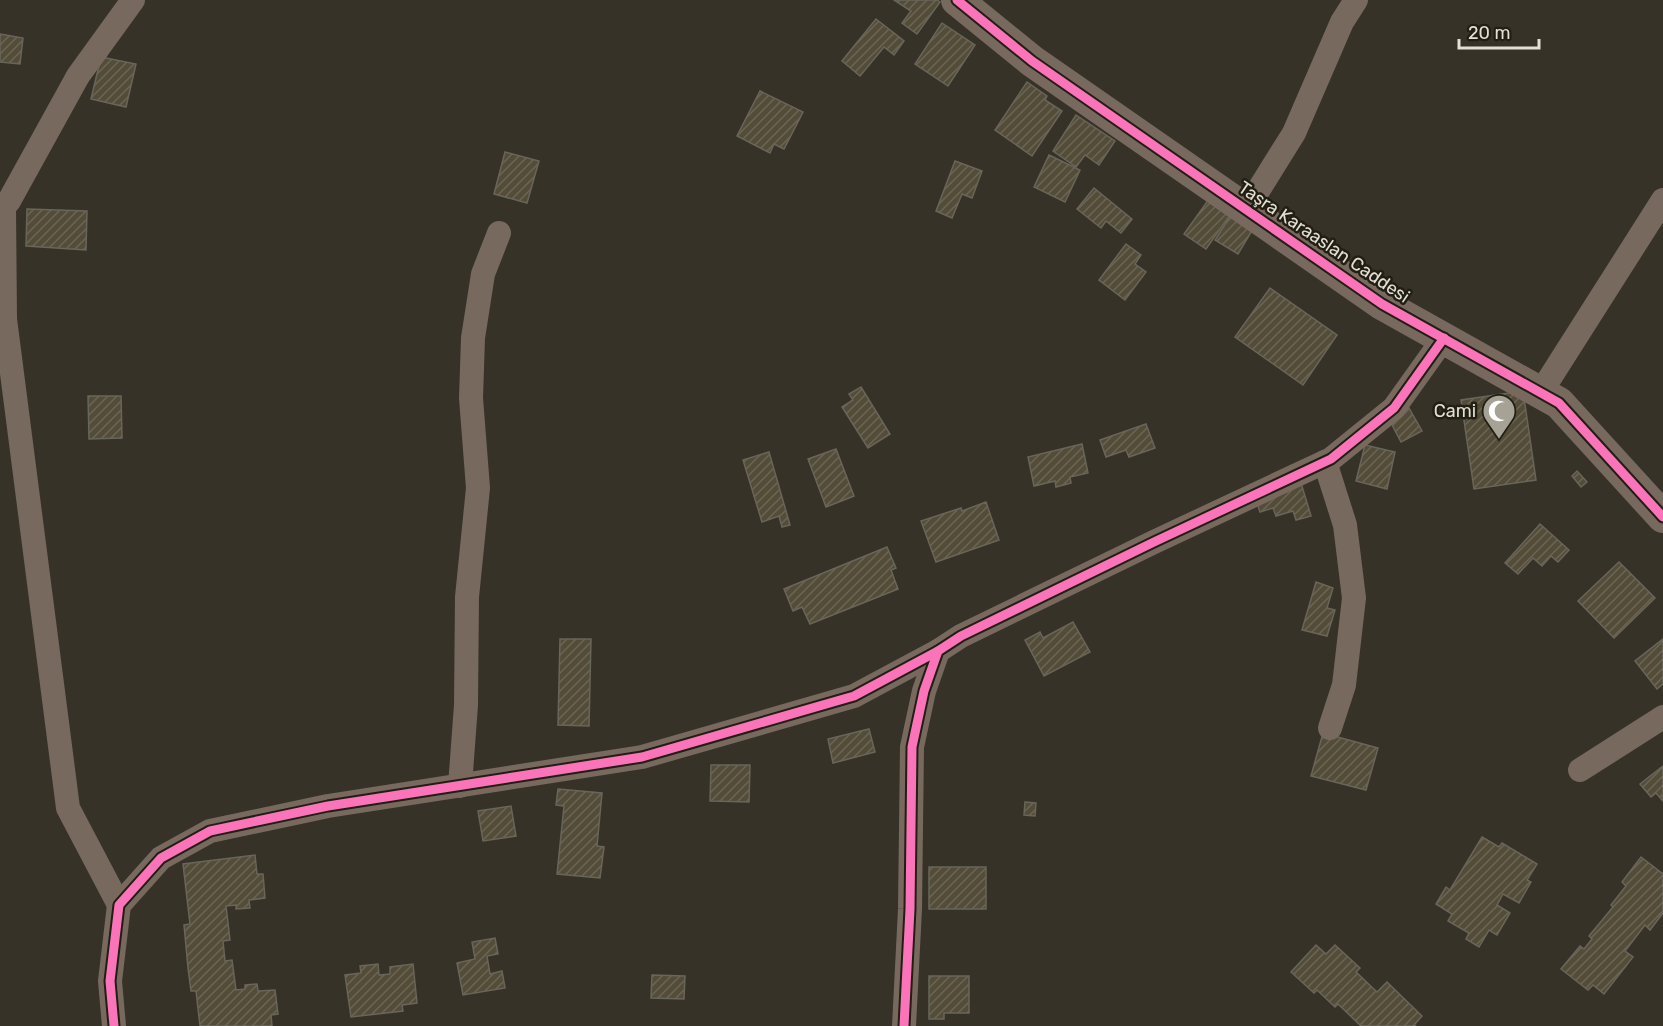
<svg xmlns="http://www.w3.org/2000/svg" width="1663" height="1026" font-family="Rubik,sans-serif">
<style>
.building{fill:url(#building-hatch);stroke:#68655b;stroke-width:1.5}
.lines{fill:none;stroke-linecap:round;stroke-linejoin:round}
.minor{stroke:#77695d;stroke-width:24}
.tertiary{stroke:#77695d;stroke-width:32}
.cycleway-casing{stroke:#211e14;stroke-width:13}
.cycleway{stroke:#fb73b8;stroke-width:9}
.labels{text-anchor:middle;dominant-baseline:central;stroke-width:5;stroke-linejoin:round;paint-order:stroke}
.street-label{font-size:18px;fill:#e3dfd2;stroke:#211e14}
.poi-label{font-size:18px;fill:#e3dfd2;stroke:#211e14;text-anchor:end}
</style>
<defs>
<pattern id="building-hatch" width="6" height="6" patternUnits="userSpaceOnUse" patternTransform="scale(1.5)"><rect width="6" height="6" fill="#534c38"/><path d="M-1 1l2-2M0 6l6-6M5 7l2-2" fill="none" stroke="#6c6554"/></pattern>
</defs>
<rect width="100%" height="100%" fill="#373227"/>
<!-- building -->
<g class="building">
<path d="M894 0H937L940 2 917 34 902 23 911 11Z"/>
<path d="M876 19 904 41 894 55 884 47 860 76 842 61Z"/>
<path d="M942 23 975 45 948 86 915 64Z"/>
<path d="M0 34 23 38 20 64 0 62Z"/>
<path d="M101 57 136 64 126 107 91 99Z"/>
<path d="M1027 82 1047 96 1045 100 1062 111 1032 156 995 130Z"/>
<path d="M760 91 803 112 784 149 774 144 770 153 737 136Z"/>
<path d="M1076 115 1115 141 1099 165 1085 155 1076 167 1053 151Z"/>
<path d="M505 152 539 161 527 203 494 194Z"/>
<path d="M1049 155 1080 170 1065 202 1034 187Z"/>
<path d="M955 161 982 171 972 198 962 194 952 218 936 211Z"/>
<path d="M1094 188 1132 219 1121 233 1106 221 1101 228 1077 209Z"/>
<path d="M1209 199 1230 215 1206 249 1184 234Z"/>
<path d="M27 209 87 211 86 250 26 246Z"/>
<path d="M1231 215 1253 229 1238 254 1215 240Z"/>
<path d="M1126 244 1141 255 1135 264 1146 272 1125 300 1099 280Z"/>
<path d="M1270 288 1337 335 1303 385 1235 337Z"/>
<path d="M861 387 890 434 868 448 842 407 853 400 849 394Z"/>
<path d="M1523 391 1536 480 1474 489 1461 400Z"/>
<path d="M88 396H121L122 438 89 439Z"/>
<path d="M1409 408 1422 431 1401 442 1389 419Z"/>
<path d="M1146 424 1155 448 1129 457 1126 450 1106 457 1100 440Z"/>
<path d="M1082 444 1088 473 1070 477 1071 483 1056 487 1055 481 1034 486 1028 457Z"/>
<path d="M1365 445 1395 452 1387 489 1356 481Z"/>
<path d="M836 449 854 496 826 507 808 459Z"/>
<path d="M769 452 790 525 782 527 779 516 762 522 743 460Z"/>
<path d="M1577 471 1587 482 1581 487 1572 476Z"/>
<path d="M1301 483 1311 516 1296 520 1293 511 1276 516 1273 508 1260 512 1255 497Z"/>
<path d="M986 502 999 540 936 562 921 521 961 508 962 511Z"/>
<path d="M1540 524 1569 550 1558 562 1551 556 1542 566 1533 558 1518 574 1505 563Z"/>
<path d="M887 547 896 568 891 570 898 589 810 624 802 607 793 611 784 589Z"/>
<path d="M1619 562 1655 598 1614 638 1578 601Z"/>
<path d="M1316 582 1333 588 1327 608 1335 610 1327 636 1302 630Z"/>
<path d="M1073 622 1090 652 1044 676 1025 640 1040 632 1043 638Z"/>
<path d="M560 639H591L589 726 558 725Z"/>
<path d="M1663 639V684L1657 689 1635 661Z"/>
<path d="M869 729 875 752 833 763 828 739Z"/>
<path d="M1323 733 1378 748 1366 790 1311 776Z"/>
<path d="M711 765H750L749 802 710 801Z"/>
<path d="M1663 766V801L1656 793 1651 797 1640 784Z"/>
<path d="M558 789 602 793 597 846 604 847 600 878 557 874 564 806 556 805Z"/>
<path d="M1025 802 1036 803 1035 816 1024 815Z"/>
<path d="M511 806 516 836 483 841 478 811Z"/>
<path d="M1482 837 1499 847 1502 843 1537 864 1527 880 1531 882 1519 903 1503 894 1497 905 1510 913 1497 935 1489 930 1479 947 1466 939 1469 933 1448 921 1452 914 1436 904 1446 887 1450 890Z"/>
<path d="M255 855 257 874H263L265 898 249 900 250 908 236 909V905L226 906 230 940 223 941 225 961 232 960 236 990 245 989V985L257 984 258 991 275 990 278 1014 271 1015 272 1026H200L196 991H191L188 968 184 925 190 924 183 864Z"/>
<path d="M1641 857 1663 874V913L1650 930 1645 925 1625 951 1633 957 1604 994 1593 985 1588 990 1561 969 1580 946 1584 949 1592 939 1589 936 1613 907 1611 905 1626 886 1622 882Z"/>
<rect x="929" y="867" width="57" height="42"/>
<path d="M495 938 498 954 487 956 490 974 502 971 505 988 463 995 457 963 475 959 472 942Z"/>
<path d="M1316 945 1326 954 1335 945 1360 968 1356 972 1377 992 1387 982 1422 1016 1414 1025 1416 1026H1361L1338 1004 1335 1007 1317 990 1314 993 1291 972Z"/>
<path d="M378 964 379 975 390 974V967L413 964 417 1003 402 1005 403 1011 351 1017 345 975 361 973 360 966Z"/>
<path d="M652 975 685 976 684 999 651 998Z"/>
<path d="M929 976H969V1013H944V1019H929Z"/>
</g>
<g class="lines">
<!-- minor -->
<g class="minor">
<path d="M4 207 5 319 68 808 119 905"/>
<path d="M1246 210 1294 133 1342 22 1356 0"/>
<path d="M0 211 9 201 78 76 133 0"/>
<path d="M1541 392 1663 200"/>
<path d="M1325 462 1345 525 1354 598 1344 685 1330 728"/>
<path d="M1580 770 1663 717"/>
<path d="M460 786 466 705 467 597 478 488 471 398 473 338 483 274 499 233"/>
<path d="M114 1026 110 981 119 905 161 858 210 831 328 806 642 757 854 696 938 651"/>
<path d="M904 1026 910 909 912 747 924 691 938 651 961 636 1154 542 1331 459 1394 408 1444 338"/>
</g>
<!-- tertiary -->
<path class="tertiary" d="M957 0 1032 61 1382 304 1559 403 1663 517"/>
<!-- cycleway casing -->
<g class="cycleway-casing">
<g id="cycleway">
<path d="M957 0 1032 61 1382 304 1559 403 1663 517"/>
<path d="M114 1026 110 981 119 905 161 858 210 831 328 806 642 757 854 696 938 651"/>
<path d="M904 1026 910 909 912 747 924 691 938 651 961 636 1154 542 1331 459 1394 408 1444 338"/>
</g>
</g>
<!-- cycleway -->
<use href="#cycleway" class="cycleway"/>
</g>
<!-- icons -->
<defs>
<g id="mosque-pin" transform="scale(1.725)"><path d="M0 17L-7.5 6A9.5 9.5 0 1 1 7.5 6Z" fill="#a7a296" stroke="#211e14"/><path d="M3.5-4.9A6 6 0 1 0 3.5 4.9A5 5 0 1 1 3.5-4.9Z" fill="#fff"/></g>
</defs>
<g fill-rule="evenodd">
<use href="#mosque-pin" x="1499" y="411"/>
</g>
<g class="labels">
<!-- street labels -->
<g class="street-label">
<text transform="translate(1324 242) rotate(34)">Taşra Karaaslan Caddesi</text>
</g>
<!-- poi labels -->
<g class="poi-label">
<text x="1476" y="411">Cami</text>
</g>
</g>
<!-- scale -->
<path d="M1459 39v9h80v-9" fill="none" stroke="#e3dfd2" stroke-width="3"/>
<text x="1468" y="39" font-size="18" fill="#e3dfd2" stroke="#211e14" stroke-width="4.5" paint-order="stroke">20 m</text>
</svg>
